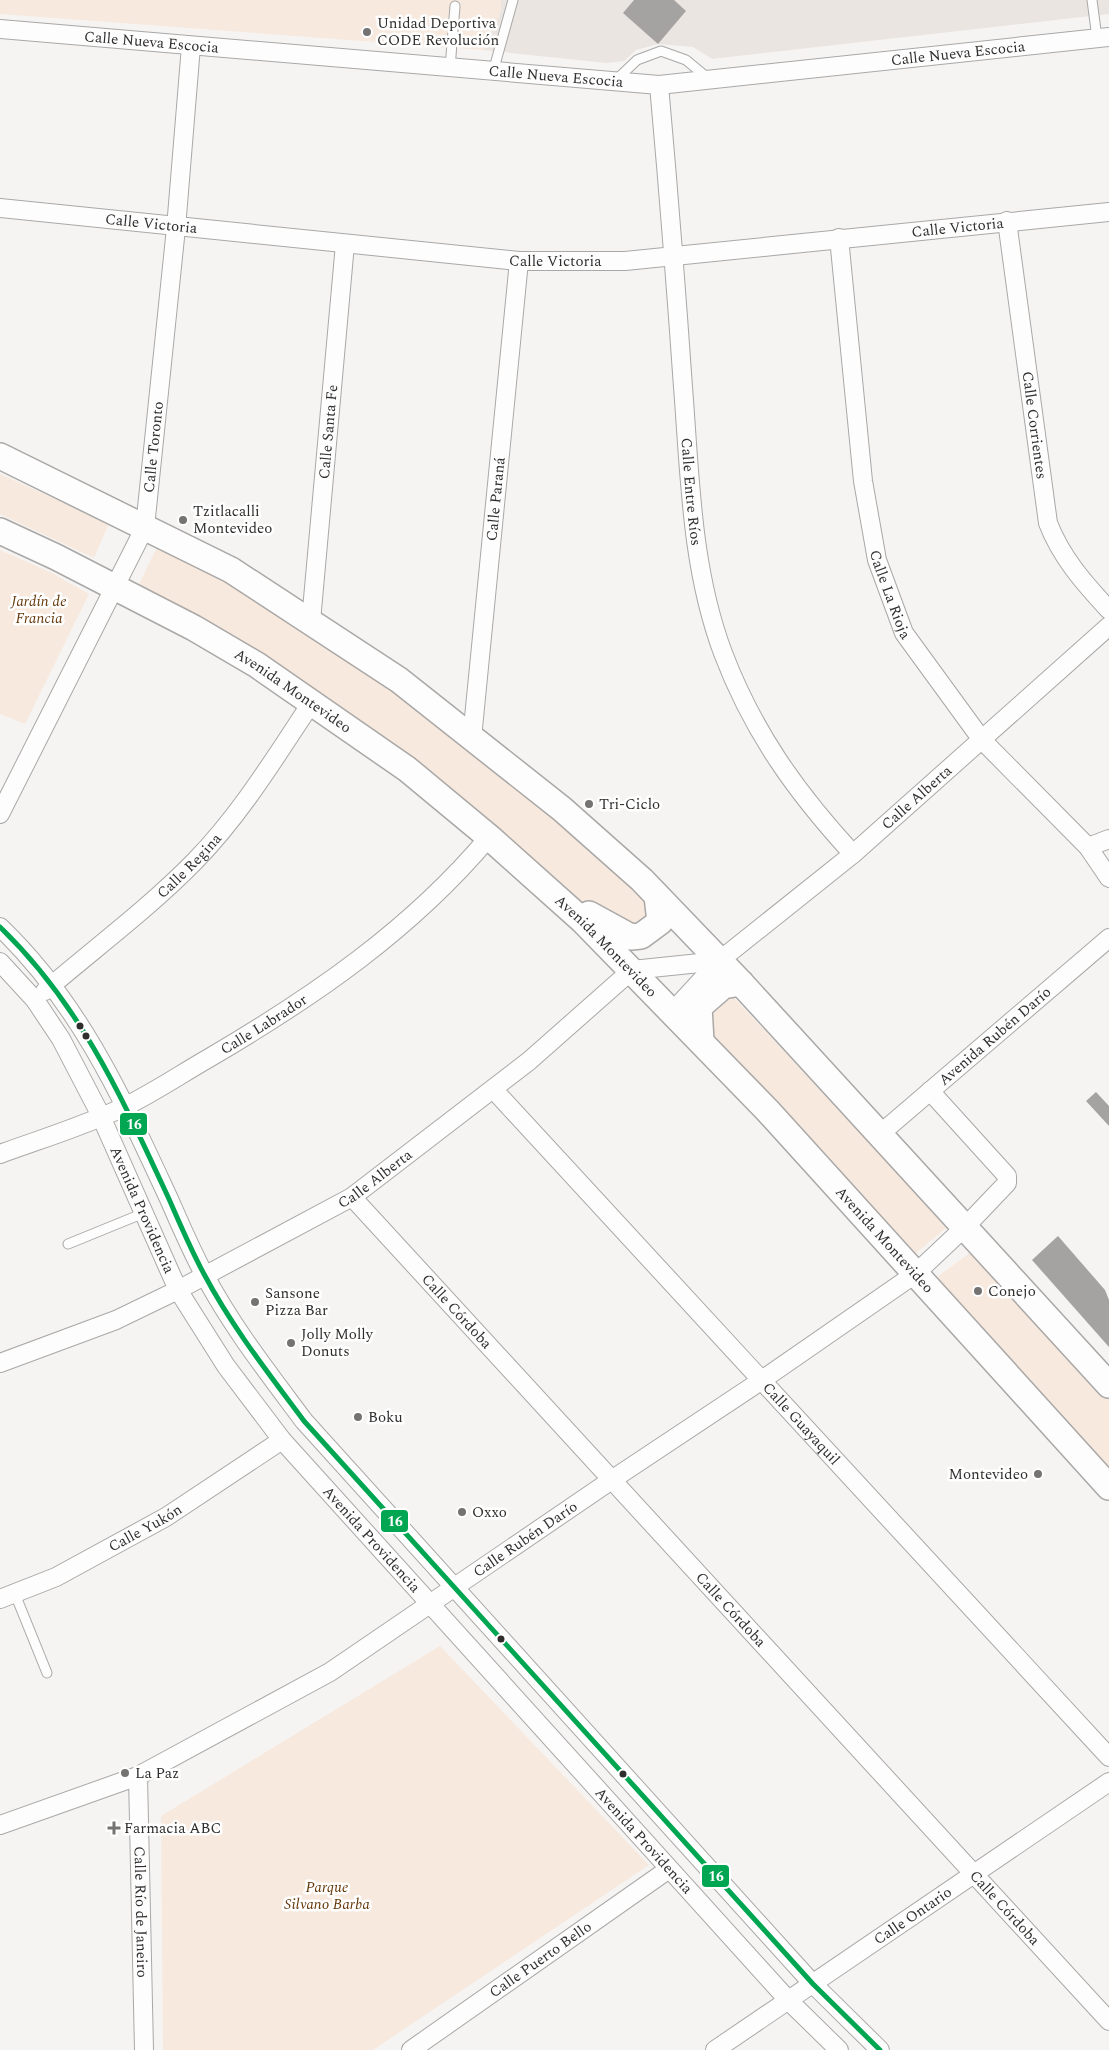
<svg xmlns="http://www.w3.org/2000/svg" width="1109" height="2050" font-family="Spectral,serif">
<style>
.built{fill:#ebe5e1}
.green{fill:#f7e9de}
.building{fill:#a5a3a2}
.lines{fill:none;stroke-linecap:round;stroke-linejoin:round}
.lane-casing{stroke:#a9a8a7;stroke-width:11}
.street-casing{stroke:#a9a8a7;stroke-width:20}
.secondary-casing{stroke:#a9a8a7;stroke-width:28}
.lane{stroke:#fefdfd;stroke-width:9}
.street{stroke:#fefdfd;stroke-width:18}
.secondary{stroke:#fefdfd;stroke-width:25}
.bus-1-casing{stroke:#fff;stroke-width:9}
.bus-1{stroke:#00a651;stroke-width:5}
.poi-dot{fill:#757372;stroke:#fff;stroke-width:2}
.bus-dot{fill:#2f2e2d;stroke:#fff;stroke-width:2}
.labels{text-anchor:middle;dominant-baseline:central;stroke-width:5;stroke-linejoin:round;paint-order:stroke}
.poi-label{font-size:15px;fill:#2f2e2d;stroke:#fff;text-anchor:start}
.street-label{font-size:15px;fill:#2f2e2d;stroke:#fff}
.park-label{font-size:15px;font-style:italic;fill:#64380a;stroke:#fff}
.line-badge{stroke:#fff;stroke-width:2}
.badge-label{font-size:14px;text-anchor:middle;font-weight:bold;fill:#fff}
</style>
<rect width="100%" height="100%" fill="#f6f4f2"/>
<!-- built -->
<path class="built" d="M501 0H1109V14L712 59 693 47 658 44 636 50 624 61 606 63 483 50 501 11Z"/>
<!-- green -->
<g class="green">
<path d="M0 0H501V11L483 50 0 14Z"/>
<path d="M0 474 109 523 94 558 0 514Z"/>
<path d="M160 541 216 571 364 669 572 834 627 880 658 915 627 935C608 921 587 908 569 892 518 850 472 803 419 764 330 697 237 636 139 584Z"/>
<path d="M0 550 52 573 89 594 25 724 0 714Z"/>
<path d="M725 988 947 1227 914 1255 705 1028 710 999Z"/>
<path d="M975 1249 1109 1398V1471L937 1277Z"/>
<path d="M440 1646 649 1865 373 2050H163L161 1816Z"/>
</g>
<!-- building -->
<g class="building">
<path d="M634 0H674L686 11 658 44 623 13Z"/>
<path d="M1096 1092 1109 1106V1126L1086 1101Z"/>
<path d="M1058 1236 1105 1290 1109 1300V1347L1032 1260Z"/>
</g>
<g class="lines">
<!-- lane casing -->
<g class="lane-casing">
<g id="lane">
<path d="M1092 0 1097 38"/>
<path d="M450 68 455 6"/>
<path d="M493 72 513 0"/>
<path d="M615 81 637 60 661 51 686 60 709 79"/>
<path d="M68 1244 144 1213"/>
<path d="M15 1594 47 1673"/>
</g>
</g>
<!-- street casing -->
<g class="street-casing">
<g id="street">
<path id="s1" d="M0 29 659 85 1109 37"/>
<path id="s2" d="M659 85C668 185 676 286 683 387 690 476 691 568 723 653 753 732 796 792 853 854"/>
<path id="s3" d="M0 208 519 261H625L1109 212"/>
<path id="s4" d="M1007 221 1048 523C1061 557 1084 583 1109 610"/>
<path id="s5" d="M839 238 863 481 877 560 904 633 982 740 1088 847 1109 878"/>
<path id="s6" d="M311 621 345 244"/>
<path id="s7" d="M472 738 519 261"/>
<path id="s8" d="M0 814 145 527 176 228 191 46"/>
<path d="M1088 847 1109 839"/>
<path d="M0 927C81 1005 122 1098 169 1199 180 1224 191 1250 204 1274 232 1327 269 1374 304 1421L813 1984 880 2050"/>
<path id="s9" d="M0 962 35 1000 61 1039 99 1112 178 1290 226 1366 282 1440 789 2001 839 2050"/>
<path id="s10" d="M45 991C95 948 148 909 195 861 241 814 276 756 312 702"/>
<path id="s11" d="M672 1012 719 961 853 854 1109 626"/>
<path id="s12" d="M493 1089 1109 1757"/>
<path id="s13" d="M880 1134 1109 938"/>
<path id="s14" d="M0 1154C41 1139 84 1126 124 1107 153 1093 181 1074 209 1058 313 997 411 930 489 837"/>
<path id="s15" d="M352 1197 1109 2021"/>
<path id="s16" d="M0 1363 116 1320 178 1290 352 1197 529 1061 632 970 719 961"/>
<path id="s17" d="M0 1599 56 1577 166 1517 282 1440"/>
<path id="s18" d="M138 1776 144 2050"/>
<path id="s19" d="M0 1825 138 1776 330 1672 613 1479 762 1380 915 1274 966 1226 1007 1183V1176L930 1091"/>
<path id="s20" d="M411 2050 669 1869"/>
<path id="s21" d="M715 2050 1109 1782"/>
</g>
</g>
<!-- secondary casing -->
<g class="secondary-casing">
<g id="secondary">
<path d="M0 456 231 570 399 680 562 809 642 880 741 983 1109 1385"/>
<path id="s22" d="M0 531 56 557 194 628 257 665 407 769 489 837 583 921 767 1110 1109 1487"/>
<path d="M589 914 631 937 641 936 660 922 657 896"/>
<path d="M701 1041 699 1007 723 986 741 983"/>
</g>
</g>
<!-- lane -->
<use href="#lane" class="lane"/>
<!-- street -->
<use href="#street" class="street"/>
<!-- secondary -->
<use href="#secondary" class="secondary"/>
<!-- bus-1 casing -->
<g class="bus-1-casing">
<path id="bus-1" d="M0 927C81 1005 122 1098 169 1199 180 1224 191 1250 204 1274 232 1327 269 1374 304 1421L813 1984 880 2050"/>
</g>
<!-- bus-1 -->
<use href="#bus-1" class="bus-1"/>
</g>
<!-- markers -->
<g class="poi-dot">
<circle cx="367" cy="32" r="5"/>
<circle cx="183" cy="520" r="5"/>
<circle cx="589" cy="804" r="5"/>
<circle cx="978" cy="1291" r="5"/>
<circle cx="255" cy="1302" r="5"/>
<circle cx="291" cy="1343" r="5"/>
<circle cx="358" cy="1417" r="5"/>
<circle cx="1038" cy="1474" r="5"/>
<circle cx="462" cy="1512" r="5"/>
<circle cx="125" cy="1773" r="5"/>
<path d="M111.5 1820.5h5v5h5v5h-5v5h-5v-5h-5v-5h5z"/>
</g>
<g class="bus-dot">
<circle cx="80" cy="1026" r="4.5"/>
<circle cx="86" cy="1036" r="4.5"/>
<circle cx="501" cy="1639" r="4.5"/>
<circle cx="623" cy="1774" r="4.5"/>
</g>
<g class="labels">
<!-- poi labels -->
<g class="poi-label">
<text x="377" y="23">Unidad Deportiva<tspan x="377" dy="17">CODE Revolución</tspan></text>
<text x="193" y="511">Tzitlacalli<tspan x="193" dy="17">Montevideo</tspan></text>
<text x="599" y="804">Tri-Ciclo</text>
<text x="988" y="1291">Conejo</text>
<text x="265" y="1293">Sansone<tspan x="265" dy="17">Pizza Bar</tspan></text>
<text x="301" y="1334">Jolly Molly<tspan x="301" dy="17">Donuts</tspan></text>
<text x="368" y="1417">Boku</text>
<text x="1028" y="1474" text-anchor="end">Montevideo</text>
<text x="472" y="1512">Oxxo</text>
<text x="135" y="1773">La Paz</text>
<text x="124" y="1828">Farmacia ABC</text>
</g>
<!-- street labels -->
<g class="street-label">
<text stroke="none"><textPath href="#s1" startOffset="152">Calle Nueva Escocia</textPath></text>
<text stroke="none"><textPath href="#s1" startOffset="962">Calle Nueva Escocia</textPath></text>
<text stroke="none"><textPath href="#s1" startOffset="558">Calle Nueva Escocia</textPath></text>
<text stroke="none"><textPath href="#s3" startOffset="152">Calle Victoria</textPath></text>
<text stroke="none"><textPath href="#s3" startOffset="962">Calle Victoria</textPath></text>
<text stroke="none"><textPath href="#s3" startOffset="558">Calle Victoria</textPath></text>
<text stroke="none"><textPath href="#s4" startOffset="206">Calle Corrientes</textPath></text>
<text stroke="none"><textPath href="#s6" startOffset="190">Calle Santa Fe</textPath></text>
<text stroke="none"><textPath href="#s8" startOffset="402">Calle Toronto</textPath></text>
<text stroke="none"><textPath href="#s2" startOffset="408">Calle Entre Ríos</textPath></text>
<text stroke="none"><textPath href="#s7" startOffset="240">Calle Paraná</textPath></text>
<text stroke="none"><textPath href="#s5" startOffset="361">Calle La Rioja</textPath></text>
<text stroke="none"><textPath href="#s22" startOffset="334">Avenida Montevideo</textPath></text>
<text stroke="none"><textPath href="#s11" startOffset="326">Calle Alberta</textPath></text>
<text stroke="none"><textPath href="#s10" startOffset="191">Calle Regina</textPath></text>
<text stroke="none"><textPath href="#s22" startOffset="739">Avenida Montevideo</textPath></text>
<text stroke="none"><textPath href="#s14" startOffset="295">Calle Labrador</textPath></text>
<text stroke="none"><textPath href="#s13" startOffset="151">Avenida Rubén Darío</textPath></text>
<text stroke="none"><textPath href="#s16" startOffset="419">Calle Alberta</textPath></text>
<text stroke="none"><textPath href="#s9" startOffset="288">Avenida Providencia</textPath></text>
<text stroke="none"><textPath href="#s22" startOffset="1144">Avenida Montevideo</textPath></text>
<text stroke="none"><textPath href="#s15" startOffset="155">Calle Córdoba</textPath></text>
<text stroke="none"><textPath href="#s12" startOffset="455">Calle Guayaquil</textPath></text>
<text stroke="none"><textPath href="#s17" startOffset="162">Calle Yukón</textPath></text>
<text stroke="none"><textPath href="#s9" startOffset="692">Avenida Providencia</textPath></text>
<text stroke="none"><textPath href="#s19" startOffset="601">Calle Rubén Darío</textPath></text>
<text stroke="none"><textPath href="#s15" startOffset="560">Calle Córdoba</textPath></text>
<text stroke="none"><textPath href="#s9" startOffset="1098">Avenida Providencia</textPath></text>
<text stroke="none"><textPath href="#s15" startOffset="965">Calle Córdoba</textPath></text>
<text stroke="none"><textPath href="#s18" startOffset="136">Calle Río de Janeiro</textPath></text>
<text stroke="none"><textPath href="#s21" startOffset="239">Calle Ontario</textPath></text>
<text stroke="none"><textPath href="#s20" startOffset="158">Calle Puerto Bello</textPath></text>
</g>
<!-- park labels -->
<g class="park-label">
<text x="39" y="601">Jardín de<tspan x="39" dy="17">Francia</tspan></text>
<text x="327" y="1887">Parque<tspan x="327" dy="17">Silvano Barba</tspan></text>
</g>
</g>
<g class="line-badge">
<rect x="119" y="1112" width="29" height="24" rx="5" fill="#00a651"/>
<rect x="380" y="1509" width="29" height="24" rx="5" fill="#00a651"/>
<rect x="701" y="1864" width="29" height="24" rx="5" fill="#00a651"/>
</g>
<g class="badge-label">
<text x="134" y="1129">16</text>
<text x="395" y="1526">16</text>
<text x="716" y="1881">16</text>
</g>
</svg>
